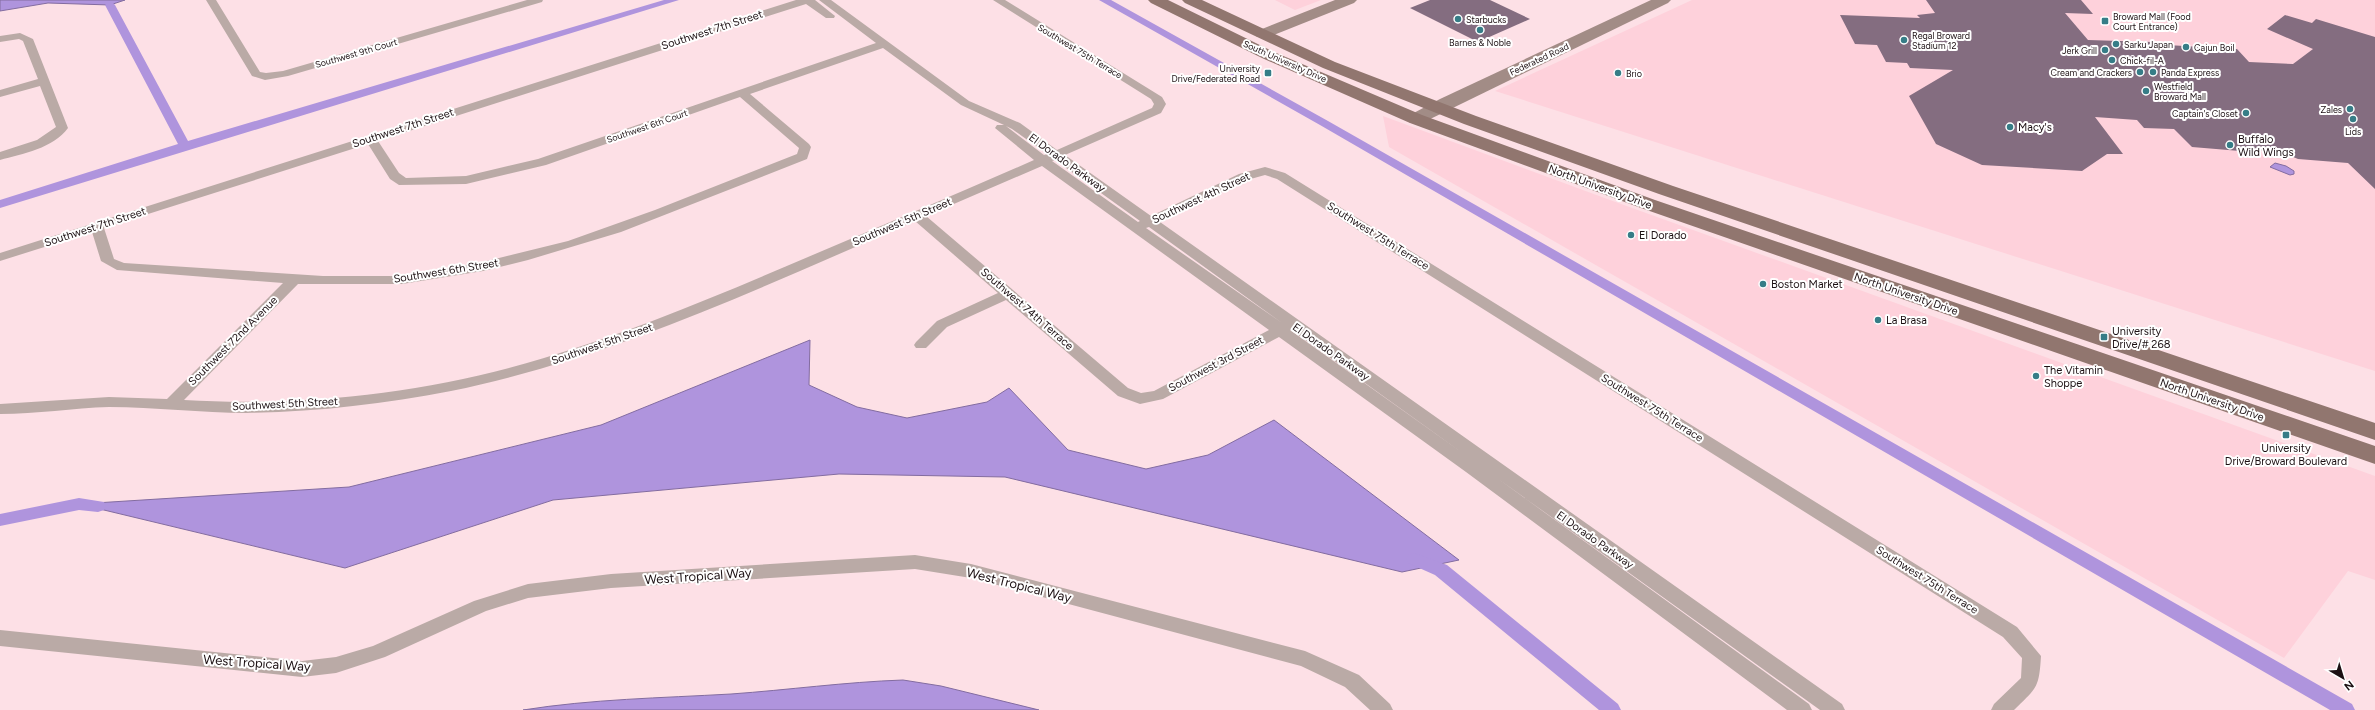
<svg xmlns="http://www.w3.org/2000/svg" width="2375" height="710" font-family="Figtree,sans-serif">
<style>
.built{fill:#fed1db}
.water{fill:#af94dd;stroke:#836ca0}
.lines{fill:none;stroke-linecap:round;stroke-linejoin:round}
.canal{fill:#af94dd;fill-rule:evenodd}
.building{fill:#846d80}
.street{fill:#baaaa6;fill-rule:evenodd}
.secondary{fill:#a28c86;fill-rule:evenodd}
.primary{fill:#91766f;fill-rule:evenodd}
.poi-dot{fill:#367d87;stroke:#fff;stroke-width:1.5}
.labels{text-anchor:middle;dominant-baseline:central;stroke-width:4;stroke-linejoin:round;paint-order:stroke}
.far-poi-label{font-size:9px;fill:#1c1013;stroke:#fff;text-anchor:start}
.far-street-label{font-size:9px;fill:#1c1013;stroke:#fff}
.street-label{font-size:11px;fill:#1c1013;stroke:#fff}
.poi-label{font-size:11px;fill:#1c1013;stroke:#fff;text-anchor:start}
.near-street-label{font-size:13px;fill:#1c1013;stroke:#fff}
</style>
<rect width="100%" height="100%" fill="#fde0e6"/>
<!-- built -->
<g class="built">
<path d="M1275 0H1321L1295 10Z"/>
<path d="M1692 0H2375V371L1495 91Z"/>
<path d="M1383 116 1610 200 2375 476V580L2348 571 2284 658 1389 147Z"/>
</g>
<!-- water -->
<g class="water">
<path d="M0 0H125L110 5 48 3 0 11Z"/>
<path d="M2275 163 2286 166 2294 171V174L2290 175 2270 167Z"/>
<path d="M810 340 809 385 857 407 907 418 987 402 1009 388 1068 450 1146 469 1208 455 1274 420 1459 560 1402 572 1005 477 839 474 553 500 345 568 79 504 349 487 601 425Z"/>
<path d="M903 680 941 686 1039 710H523C592 699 661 698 731 694 788 690 845 682 903 680Z"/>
</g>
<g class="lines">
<!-- canal -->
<g class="canal">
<path d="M664 0H679L0 208V200L178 144 105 5 107 3H113L115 5 188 141Z"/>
<path d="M1099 0H1111L1328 121 2352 704 2355 710H2330L1320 125Z"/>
<path d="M79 498 104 502 106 506 104 510 98 512 79 510 0 526V514Z"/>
<path d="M1414 553 1447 565 1618 704 1621 710H1599L1435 575 1408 563 1406 559 1408 555Z"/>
</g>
</g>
<!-- building -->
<g class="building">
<path d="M1430 0H1490L1530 19 1478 42 1410 8Z"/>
<path d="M1926 0H2081L2093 14 2065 13 2088 40 2153 42 2167 45 2237 49 2249 62 2293 64 2313 49 2267 29 2285 15 2312 23 2316 19 2375 37V189L2348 163 2298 159 2276 150 2240 151 2192 147 2174 129 2144 128 2137 120 2095 117 2123 154H2107L2082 171 1982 165 1936 144 1909 96 1953 70 1910 68 1907 63 1886 62 1877 45 1855 44 1840 15 1920 18 1917 15 1935 13Z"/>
</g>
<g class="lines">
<!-- street -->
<g class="street">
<path d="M206 0H216L260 72 266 73 283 71 527 0H543L542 2 288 76 265 80 252 76Z"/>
<path d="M796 0H815L835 16 834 18H826L806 4 378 141 399 173 406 178 466 176 538 159 876 43 819 0H831L969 101 1020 123 1057 150 1152 108 1154 104 1151 99 993 0H1005L1162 97 1166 104 1161 113 1065 155 1151 216 1239 174 1265 167 1285 173 2017 627 2041 656C2039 689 2037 687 2014 710H1991L1994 704 2021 678 2022 658 2003 637 1277 179 1265 175 1247 180 1160 222 1842 704 1845 710H1820L1497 478 1809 704 1812 710H1787L1466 472 1279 337 1163 399 1140 404 1118 396 1006 300 947 327 926 348H916L914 345 916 342 937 321 998 293 915 221C764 286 613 358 451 391 384 404 315 412 247 413 201 413 155 407 109 407 73 408 37 414 0 414V404L109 397 167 399 283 283 117 270 101 261 92 232 0 261V253ZM883 48 961 105 1004 125H997L995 128 1034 160C959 193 883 225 808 257 721 294 634 331 544 358 429 393 304 407 184 400L298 284H402L483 271 528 260 621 232 807 159 811 147 809 144 750 94ZM740 97 799 148 797 154 655 210 568 241 483 262 438 270 396 276H323L124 263 114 259 104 228 368 144 390 179 399 185 466 184 546 165ZM1006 126 1012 129 1047 154 1044 155ZM1055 160 1140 221 1138 222 1052 161ZM1042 166 1269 330 1154 391 1141 393 1128 388 926 216ZM1149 227 1282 323 1146 228ZM1290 330H1291L1464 454Z"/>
<path d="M20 33 33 39 68 128C54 148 22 154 0 160V152L37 140 56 127 40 86 0 97V90L38 79 23 41 19 39 0 42V36Z"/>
<path d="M915 555 971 564 1305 651 1359 675 1390 704 1393 710H1370L1345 687 1301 666 971 578 915 569 611 588 528 598 486 611 385 657 336 673 302 677 0 646V630L302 661 336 657 373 646 474 601 528 584 611 574Z"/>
</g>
<!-- secondary -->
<g class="secondary">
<path d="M1335 0H1357L1354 3 1269 37H1257L1255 34 1257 31Z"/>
<path d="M1651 0H1671L1668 3 1422 123H1410L1407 119 1410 115 1440 99Z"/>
</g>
<!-- primary -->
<g class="primary">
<path d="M1148 0H1168L1274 52 1422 115 1655 200 2375 446V464L1641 208 1410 123 1262 58 1151 3Z"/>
<path d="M1182 0H1202L1335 62 1476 116 1673 186 2375 423V440L1659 194 1464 124 1323 68 1185 3Z"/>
</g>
</g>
<!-- markers -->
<g class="poi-dot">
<circle cx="1458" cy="19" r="4"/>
<rect x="2101" y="17" width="8" height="8" rx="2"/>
<circle cx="1480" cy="30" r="4"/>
<circle cx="1904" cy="40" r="4"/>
<circle cx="2116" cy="44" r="4"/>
<circle cx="2186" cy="47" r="4"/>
<circle cx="2105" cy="50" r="4"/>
<circle cx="2112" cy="60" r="4"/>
<circle cx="2140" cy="72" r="4"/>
<circle cx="2153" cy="72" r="4"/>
<rect x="1264" y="69" width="8" height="8" rx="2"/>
<circle cx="1618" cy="73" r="4"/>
<circle cx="2146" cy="91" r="4"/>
<circle cx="2350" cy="109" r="4"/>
<circle cx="2246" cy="113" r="4"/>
<circle cx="2353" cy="119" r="4"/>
<circle cx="2010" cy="127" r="4"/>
<circle cx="2230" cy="145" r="4"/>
<circle cx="1631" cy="235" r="4"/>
<circle cx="1763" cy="284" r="4"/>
<circle cx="1878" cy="320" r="4"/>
<rect x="2100" y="333" width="8" height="8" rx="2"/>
<circle cx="2036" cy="376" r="4"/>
<rect x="2282" y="431" width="8" height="8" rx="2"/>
</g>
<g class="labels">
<!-- far-poi labels -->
<g class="far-poi-label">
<text x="2113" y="16">Broward Mall (Food<tspan x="2113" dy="10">Court Entrance)</tspan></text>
<text x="1466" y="19">Starbucks</text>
<text x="1912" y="35">Regal Broward<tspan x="1912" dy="10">Stadium 12</tspan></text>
<text x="1480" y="42" text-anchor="middle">Barnes &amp; Noble</text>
<text x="2124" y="44">Sarku Japan</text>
<text x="2194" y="47">Cajun Boil</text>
<text x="2097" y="50" text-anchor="end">Jerk Grill</text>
<text x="2120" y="60">Chick-fil-A</text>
<text x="1260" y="68" text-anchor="end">University<tspan x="1260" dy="10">Drive/Federated Road</tspan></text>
<text x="2132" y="72" text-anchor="end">Cream and Crackers</text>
<text x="2161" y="72">Panda Express</text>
<text x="1626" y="73">Brio</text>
<text x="2154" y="86">Westfield<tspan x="2154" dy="10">Broward Mall</tspan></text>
<text x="2342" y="109" text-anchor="end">Zales</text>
<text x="2238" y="113" text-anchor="end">Captain's Closet</text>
<text x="2353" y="131" text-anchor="middle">Lids</text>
</g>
<!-- far-street labels -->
<g class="far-street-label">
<text transform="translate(1080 51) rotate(31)">Southwest 75th Terrace</text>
<text transform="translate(356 53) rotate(-16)">Southwest 9th Court</text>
<text transform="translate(1539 59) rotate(-25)">Federated Road</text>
<text transform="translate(1285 61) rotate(24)">South University Drive</text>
<text transform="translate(647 126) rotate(-19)">Southwest 6th Court</text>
</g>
<!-- street labels -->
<g class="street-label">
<text transform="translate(712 30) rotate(-18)">Southwest 7th Street</text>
<text transform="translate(403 128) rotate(-18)">Southwest 7th Street</text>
<text transform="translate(1067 163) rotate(36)">El Dorado Parkway</text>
<text transform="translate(1600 187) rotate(20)">North University Drive</text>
<text transform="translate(1201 198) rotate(-25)">Southwest 4th Street</text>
<text transform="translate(902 222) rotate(-23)">Southwest 5th Street</text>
<text transform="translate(95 227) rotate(-18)">Southwest 7th Street</text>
<text transform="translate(1378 236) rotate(32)">Southwest 75th Terrace</text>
<text transform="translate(446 271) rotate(-9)">Southwest 6th Street</text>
<text transform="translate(1906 294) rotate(19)">North University Drive</text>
<text transform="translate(1027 309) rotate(41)">Southwest 74th Terrace</text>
<text transform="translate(233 341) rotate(-45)">Southwest 72nd Avenue</text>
<text transform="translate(602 344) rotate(-19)">Southwest 5th Street</text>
<text transform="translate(1331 352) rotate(35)">El Dorado Parkway</text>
<text transform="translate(1216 364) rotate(-28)">Southwest 3rd Street</text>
<text transform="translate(2212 400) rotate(19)">North University Drive</text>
<text transform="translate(285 404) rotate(-3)">Southwest 5th Street</text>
<text transform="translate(1652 408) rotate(32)">Southwest 75th Terrace</text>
<text transform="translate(1595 540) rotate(35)">El Dorado Parkway</text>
<text transform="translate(1927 580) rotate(32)">Southwest 75th Terrace</text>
</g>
<!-- poi labels -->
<g class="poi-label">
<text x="2018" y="127">Macy's</text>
<text x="2238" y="139">Buffalo<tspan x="2238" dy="13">Wild Wings</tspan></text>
<text x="1639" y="235">El Dorado</text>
<text x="1771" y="284">Boston Market</text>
<text x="1886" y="320">La Brasa</text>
<text x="2112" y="331">University<tspan x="2112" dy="13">Drive/# 268</tspan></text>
<text x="2044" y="370">The Vitamin<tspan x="2044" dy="13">Shoppe</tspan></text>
<text x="2286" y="448" text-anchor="middle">University<tspan x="2286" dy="13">Drive/Broward Boulevard</tspan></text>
</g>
<!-- near-street labels -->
<g class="near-street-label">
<text transform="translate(698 576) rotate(-4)">West Tropical Way</text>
<text transform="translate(1019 585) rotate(14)">West Tropical Way</text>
<text transform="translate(257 663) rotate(4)">West Tropical Way</text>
</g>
</g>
<!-- north arrow -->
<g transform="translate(2343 678) rotate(142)" stroke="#ffffff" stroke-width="3" paint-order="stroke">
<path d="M0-3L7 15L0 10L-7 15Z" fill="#1c1013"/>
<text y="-6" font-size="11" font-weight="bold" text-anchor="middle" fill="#1c1013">N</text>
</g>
</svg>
